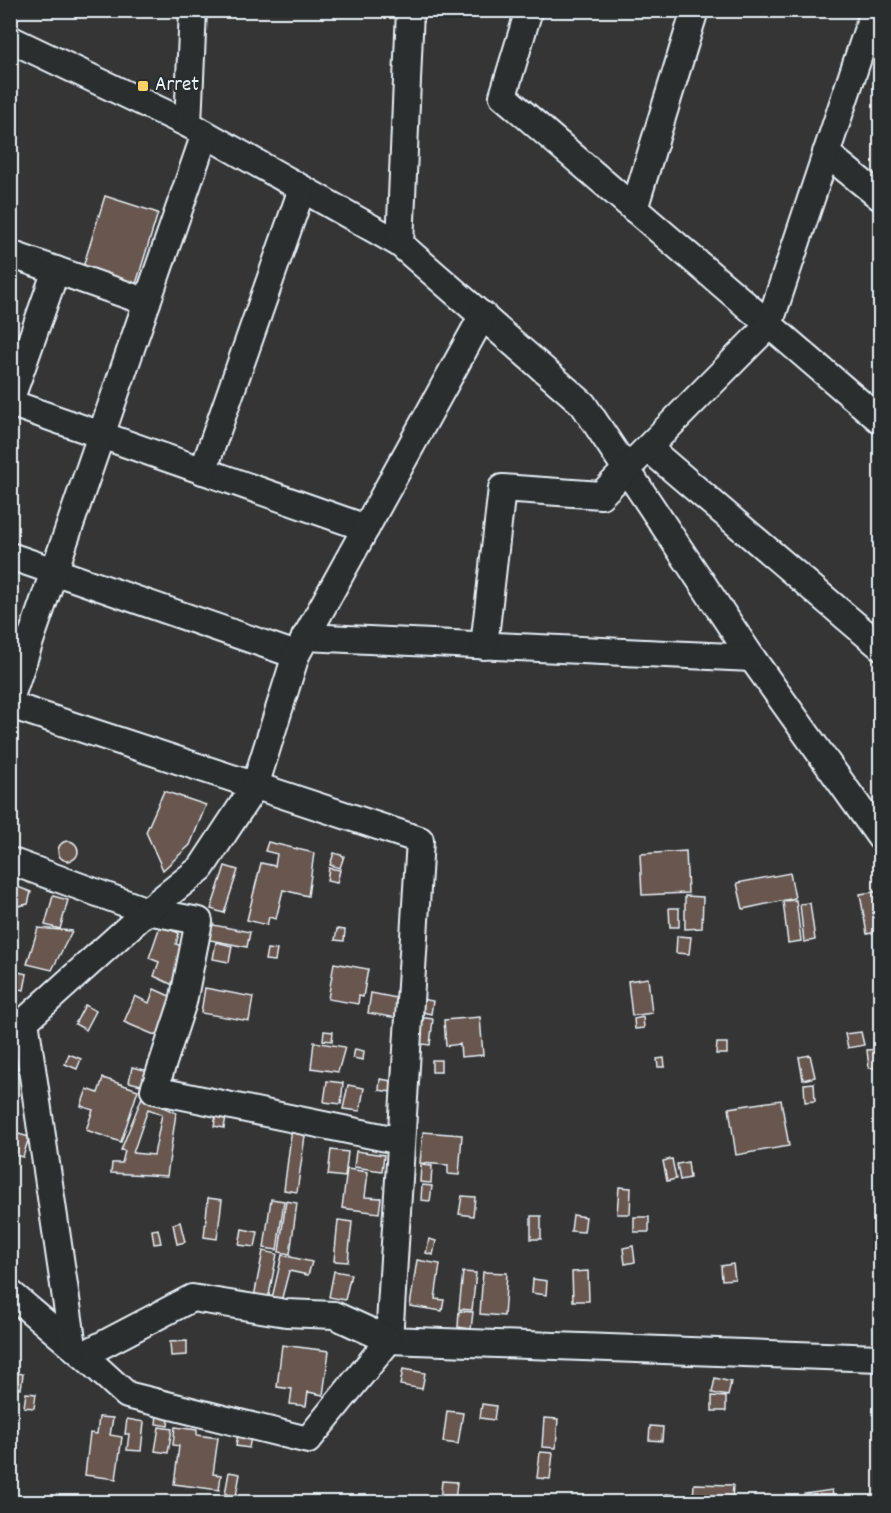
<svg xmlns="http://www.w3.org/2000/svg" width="891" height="1513" font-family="Dekko,sans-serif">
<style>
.building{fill:#67574f;stroke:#e8f1f8;stroke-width:1.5;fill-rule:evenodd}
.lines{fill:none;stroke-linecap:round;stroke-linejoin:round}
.minor-casing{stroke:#e8f1f8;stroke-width:30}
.minor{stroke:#2a2d2e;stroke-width:26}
.poi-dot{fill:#ffd166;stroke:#2a2d2e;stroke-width:2}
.labels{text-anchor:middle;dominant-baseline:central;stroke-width:4.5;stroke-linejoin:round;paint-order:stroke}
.poi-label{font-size:21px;fill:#e8f1f8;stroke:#2a2d2e;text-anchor:start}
</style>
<rect width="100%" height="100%" fill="#363535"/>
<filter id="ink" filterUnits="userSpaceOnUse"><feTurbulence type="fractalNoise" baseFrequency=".0167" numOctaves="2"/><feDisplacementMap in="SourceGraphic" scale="12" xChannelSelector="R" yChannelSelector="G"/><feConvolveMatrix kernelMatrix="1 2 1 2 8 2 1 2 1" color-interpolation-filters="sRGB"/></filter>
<g filter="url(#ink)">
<!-- building -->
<g class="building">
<path d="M105 196 158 213 136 284 83 267Z"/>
<path d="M164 791 206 805 190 845 163 870 146 832Z"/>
<circle cx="68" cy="851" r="10"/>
<path d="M268 842 314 853 308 896 283 890 276 919 269 917 267 925 247 920 261 863 275 866 277 854 265 851Z"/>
<path d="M686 851 688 893 642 895 640 854Z"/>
<path d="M334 853 344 856 340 868 330 865Z"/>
<path d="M225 866 238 870 224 913 211 909Z"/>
<path d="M329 868 340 870 337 883 327 881Z"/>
<path d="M790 873 795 898 743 909 737 883Z"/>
<path d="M10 884 31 892 28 904 18 906 14 918 10 916Z"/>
<path d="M880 891V931L867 934 860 894Z"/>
<path d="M53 896 68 900 60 929 45 925Z"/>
<path d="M685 896 703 897 702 928 685 929Z"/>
<path d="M796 900 801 941 788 943 783 901Z"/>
<path d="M810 903 815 940 804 942 800 904Z"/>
<path d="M669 908H679V927H670Z"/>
<path d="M208 924 250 932 247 947 205 939Z"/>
<path d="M160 926 179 933 176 944 192 950 179 988 154 976 159 962 149 958Z"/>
<path d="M38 928 72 931 52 970 27 964Z"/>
<path d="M337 929 345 930 344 941 335 940Z"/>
<path d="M677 936 691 937 689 954 676 953Z"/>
<path d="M216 942 232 946 229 962 213 959Z"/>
<path d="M267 949 277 950 275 961 265 960Z"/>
<path d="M334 963 368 969 363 997 359 996 358 1004 328 999Z"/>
<path d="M14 971 27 974 24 990 11 988Z"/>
<path d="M648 978 652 1013 632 1016 628 981Z"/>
<path d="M205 988 253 997 249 1021 201 1013Z"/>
<path d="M154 989 174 998 157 1036 124 1022 135 996 149 1003Z"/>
<path d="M371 993 407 1000 403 1019 368 1013Z"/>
<path d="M421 999 433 1001 431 1014 419 1011Z"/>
<path d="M85 1005 96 1011 86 1030 75 1024Z"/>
<path d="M418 1017 433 1019 430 1045 414 1043Z"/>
<path d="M480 1017 483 1055 461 1057 460 1044 446 1046 444 1020Z"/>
<path d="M643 1017 644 1028 635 1029 634 1019Z"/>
<path d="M324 1031 333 1032 332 1041 323 1040Z"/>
<path d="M861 1032 864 1045 848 1048 845 1034Z"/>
<path d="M314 1042 345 1047 338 1072 311 1068Z"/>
<path d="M717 1043H727V1054H716Z"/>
<path d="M355 1049 364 1051 363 1060 353 1058Z"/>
<path d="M880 1049V1067L869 1068 867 1050Z"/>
<path d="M69 1054 81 1059 77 1069 65 1064Z"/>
<path d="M810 1055 815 1077 803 1080 799 1057Z"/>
<path d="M664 1058 665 1067H658L657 1059Z"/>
<rect x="432" y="1060" width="9" height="12"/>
<path d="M132 1067 149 1071 145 1086 129 1082Z"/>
<path d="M103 1078 138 1090 121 1142 86 1130 93 1110 81 1106 87 1089 98 1093Z"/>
<path d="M380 1079 392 1081 391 1092 379 1090Z"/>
<path d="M327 1081 343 1083 341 1104 324 1102Z"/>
<path d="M814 1083 815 1101 805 1102 804 1084Z"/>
<path d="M348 1085 364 1088 360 1111 343 1109Z"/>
<path d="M142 1097 176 1113 167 1176 111 1173 112 1163H122L125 1151 121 1150ZM148 1109 162 1114 154 1155 133 1153Z"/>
<path d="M781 1100 789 1146 736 1155 729 1108Z"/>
<path d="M216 1115 226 1116 224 1128 214 1126Z"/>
<path d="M292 1128 306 1129 297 1192 284 1190Z"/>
<path d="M423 1132 462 1135 459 1175 448 1174V1165L420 1163Z"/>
<path d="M15 1133 29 1137 23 1157 10 1154Z"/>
<path d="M331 1150 348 1152 345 1177 328 1175Z"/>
<path d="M356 1151 384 1155 382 1171 354 1167Z"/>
<path d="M672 1159 676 1179 667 1181 663 1161Z"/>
<path d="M688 1162 690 1178 680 1180 677 1164Z"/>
<path d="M421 1165 432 1166 431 1183 420 1182Z"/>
<path d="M347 1169 368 1172 365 1197 381 1198 379 1213 342 1208Z"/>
<path d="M422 1185 432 1186 430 1201 421 1200Z"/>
<path d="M619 1187 631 1188 630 1214H617Z"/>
<path d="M462 1196 475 1197 473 1216 459 1214Z"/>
<path d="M208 1198 222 1200 217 1239 204 1237Z"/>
<path d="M271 1199 284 1201 277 1250 264 1248Z"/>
<path d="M286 1201 297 1203 290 1254 279 1252Z"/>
<path d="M573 1215 586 1217 584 1232 571 1231Z"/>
<rect x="531" y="1216" width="10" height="23"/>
<rect x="634" y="1217" width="15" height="15"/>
<path d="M338 1220 352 1222 348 1262 334 1261Z"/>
<path d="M180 1222 185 1242 177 1244 173 1224Z"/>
<path d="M158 1229 161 1243 154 1244 152 1230Z"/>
<path d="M242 1229 258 1232 255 1247 239 1245Z"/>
<path d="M429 1239 436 1241 433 1255 426 1253Z"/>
<path d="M633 1246 635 1262 625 1264 623 1248Z"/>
<path d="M263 1251 277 1254 267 1305 253 1302Z"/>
<path d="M282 1255 312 1262 308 1275 289 1271 279 1309 270 1307Z"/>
<path d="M417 1260 440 1264 435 1299 444 1300 442 1311 410 1306Z"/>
<path d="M733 1264 735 1279 722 1280 721 1266Z"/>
<path d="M334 1271 351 1274 345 1300 329 1297Z"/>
<path d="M588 1271 589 1301H573L572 1272Z"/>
<path d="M463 1272 476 1273 472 1310 459 1309Z"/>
<path d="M483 1272 507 1273 504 1316 480 1314Z"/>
<path d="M533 1279 547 1281 546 1295 532 1293Z"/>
<path d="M459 1311 473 1312 471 1329 458 1327Z"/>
<path d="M187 1341V1355L171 1356 170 1342Z"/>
<path d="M282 1345 329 1351 323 1395 308 1392 306 1406 290 1404 292 1389 277 1387Z"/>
<path d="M403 1369 425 1373 422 1389 400 1385Z"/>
<path d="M11 1372 23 1374 21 1389 10 1387Z"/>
<path d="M715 1378 731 1382 728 1396 712 1393Z"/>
<path d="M26 1393 36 1394 34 1408 24 1407Z"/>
<path d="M712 1396 726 1397V1411H712Z"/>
<path d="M482 1404 496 1406 494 1420 480 1418Z"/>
<path d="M447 1411 463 1413 458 1444 443 1442Z"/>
<path d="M157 1415 169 1417 168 1426 156 1424Z"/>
<path d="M99 1417 113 1418 110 1435 122 1437 116 1479 85 1475 90 1433 97 1434Z"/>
<path d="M544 1418 558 1419 556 1448 542 1447Z"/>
<path d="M127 1419 144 1422 141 1451 127 1450 129 1434H125Z"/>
<path d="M650 1426 663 1427 662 1441 649 1440Z"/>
<path d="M159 1427 172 1429 168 1453 155 1451Z"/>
<path d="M175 1427 197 1430V1435L218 1438 213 1474 221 1475 219 1490 174 1484 179 1446 173 1445Z"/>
<path d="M238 1434 251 1436 249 1448 236 1446Z"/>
<path d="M540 1452 553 1453 550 1479 537 1478Z"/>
<path d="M229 1472 240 1474 236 1496 225 1494Z"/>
<path d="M442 1481 457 1482 455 1502H440Z"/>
<path d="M694 1484 733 1485 732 1502H709L693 1499Z"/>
<path d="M832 1490 834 1502H806L804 1494Z"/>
<path d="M666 1494 685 1496 684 1502H664Z"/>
<path d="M231 1498 260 1502H230Z"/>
</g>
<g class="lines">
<!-- minor casing -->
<g class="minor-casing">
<g id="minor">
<path d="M529 10 503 96 880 420"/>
<path d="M10 39 188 124 400 244 583 404 752 658 880 837"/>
<path d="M188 124 193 10"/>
<path d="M826 153 880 197"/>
<path d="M634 209 695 10"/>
<path d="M400 244 410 10"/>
<path d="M10 254 147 302"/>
<path d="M10 401 56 270"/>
<path d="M10 403 366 528"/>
<path d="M648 448 880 646"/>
<path d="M203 471 302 189"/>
<path d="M10 556 296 655"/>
<path d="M305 637 752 658"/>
<path d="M484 646 502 488 601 495 769 325 874 10"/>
<path d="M10 699 205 134"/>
<path d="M10 705 420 840 389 1340 880 1358"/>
<path d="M10 861 147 911 199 921 183 1002 154 1090 401 1141"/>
<path d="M10 1293 83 1355 127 1395 308 1440 389 1340 334 1315 286 1313 192 1298 83 1355"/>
<path d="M73 1346 25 1021 147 911 201 868 255 786 296 655 483 315"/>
</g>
</g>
<!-- minor -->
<use href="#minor" class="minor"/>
</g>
</g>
<!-- markers -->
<rect class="poi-dot" x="137" y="80" width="12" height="12" rx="3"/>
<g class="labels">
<!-- poi labels -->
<g class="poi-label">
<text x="155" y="86">Arret</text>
</g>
</g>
<!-- margin -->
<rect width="891" height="1513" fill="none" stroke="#2a2d2e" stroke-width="36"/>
<rect x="18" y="18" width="855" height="1477" fill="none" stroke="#e8f1f8" stroke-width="2" filter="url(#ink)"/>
</svg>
